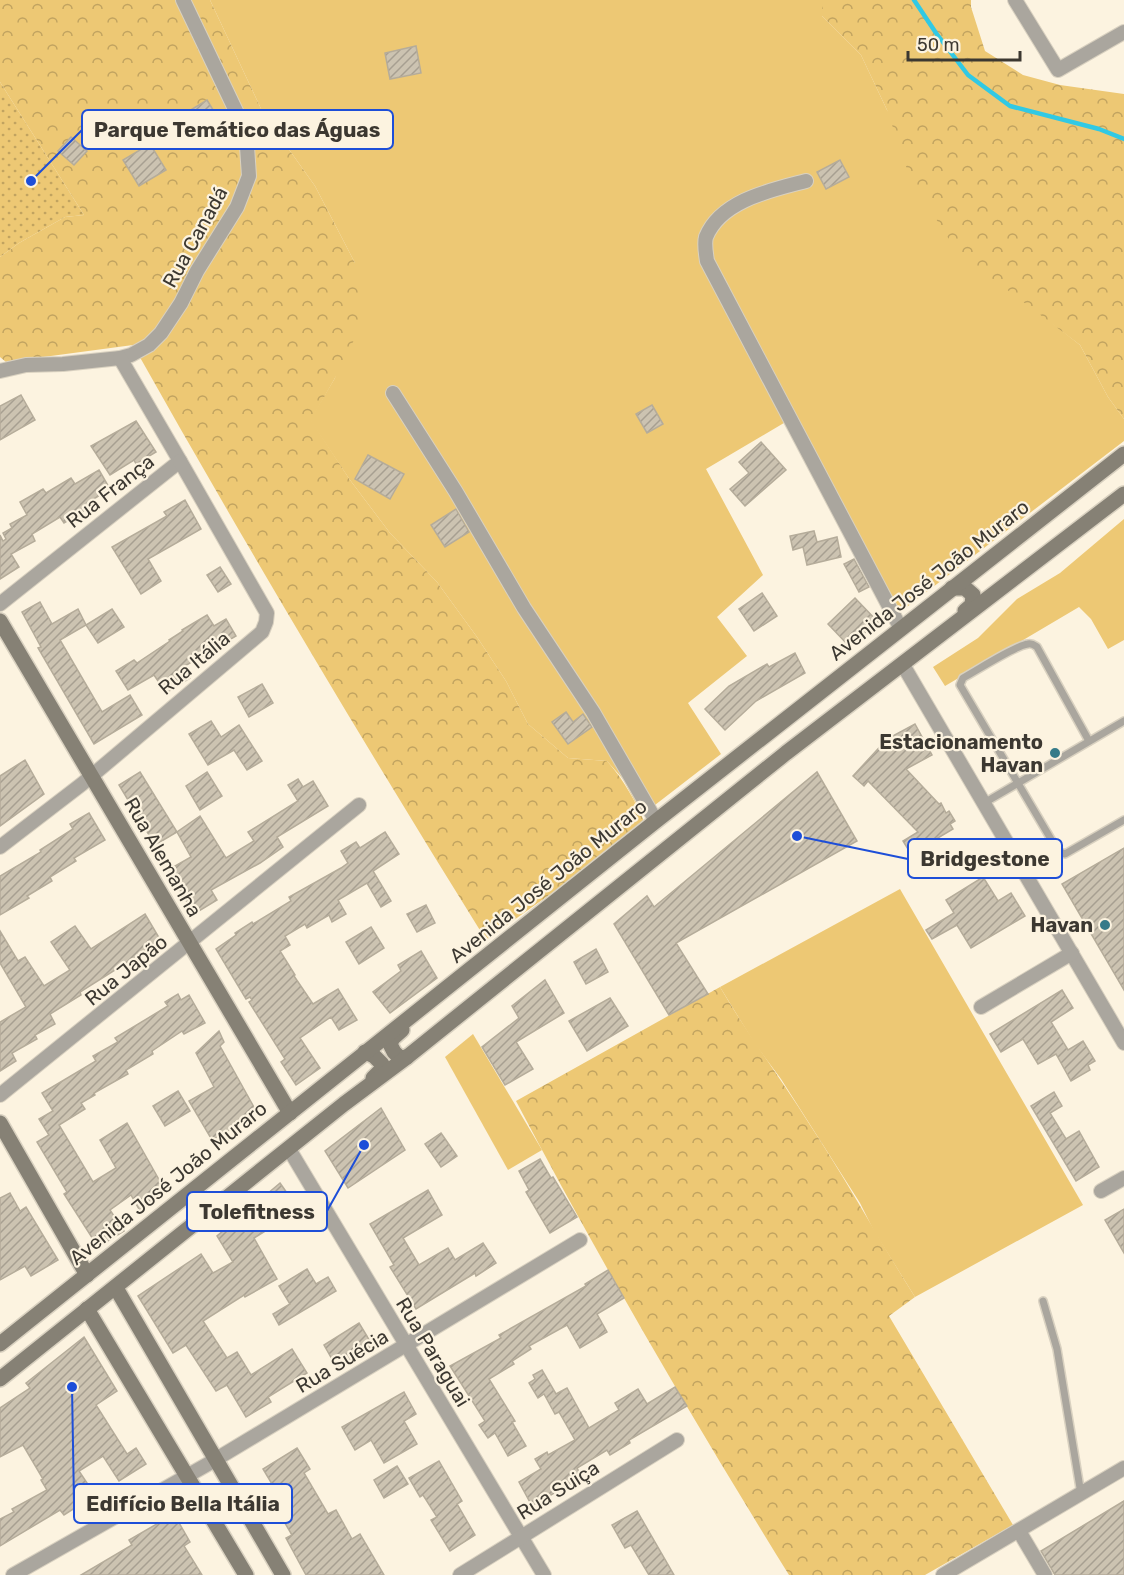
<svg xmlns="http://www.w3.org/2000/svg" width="1124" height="1575" font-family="Rubik,sans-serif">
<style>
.grass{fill:#edc874}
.forest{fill:url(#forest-crowns)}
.park{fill:url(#park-dots)}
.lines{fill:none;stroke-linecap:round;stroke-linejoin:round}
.stream{stroke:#31c9e4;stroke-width:4.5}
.building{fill:url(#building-hatch);stroke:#b5ac9a;stroke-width:1.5}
.lane-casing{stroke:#d9d1c0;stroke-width:10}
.street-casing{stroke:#d9d1c0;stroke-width:16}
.secondary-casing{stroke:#d9d1c0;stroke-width:18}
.lane{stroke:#aaa69e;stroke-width:7}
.street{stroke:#aaa69e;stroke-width:14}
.secondary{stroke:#868175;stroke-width:15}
.poi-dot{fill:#367b89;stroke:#fcf3e0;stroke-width:2}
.labels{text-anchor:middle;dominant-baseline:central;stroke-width:4.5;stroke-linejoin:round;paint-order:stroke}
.street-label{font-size:20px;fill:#3c3831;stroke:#fcf3e0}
.poi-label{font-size:20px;font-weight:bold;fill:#3c3831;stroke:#fcf3e0;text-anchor:end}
.leader{fill:none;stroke:#1d4ed8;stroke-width:2}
.callout-dot{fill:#1d4ed8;stroke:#fcf3e0;stroke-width:2}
.callout{fill:#fcf3e0;stroke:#1d4ed8;stroke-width:2}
.callout-label{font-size:21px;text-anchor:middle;font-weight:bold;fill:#3c3831}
</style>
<defs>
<pattern id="forest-crowns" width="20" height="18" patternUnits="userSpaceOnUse" patternTransform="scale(1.5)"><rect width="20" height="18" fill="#edc874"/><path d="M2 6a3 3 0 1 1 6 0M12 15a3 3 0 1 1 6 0" fill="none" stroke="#c1a360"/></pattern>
<pattern id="park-dots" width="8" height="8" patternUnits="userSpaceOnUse" patternTransform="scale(1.5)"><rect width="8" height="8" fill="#edc874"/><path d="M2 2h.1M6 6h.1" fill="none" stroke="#c1a360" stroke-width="1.8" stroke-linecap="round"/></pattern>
<pattern id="building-hatch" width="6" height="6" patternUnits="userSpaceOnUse" patternTransform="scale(1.5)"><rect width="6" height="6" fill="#ccc3b1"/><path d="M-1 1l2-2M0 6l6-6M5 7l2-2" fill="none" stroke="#a79f91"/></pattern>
</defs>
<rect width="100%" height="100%" fill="#fcf3e0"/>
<!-- grass -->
<g class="grass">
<path d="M210 0H822V16L861 55 887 110 1028 304 1080 345 1108 397 1124 419V441L899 613 794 417 706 469 763 575 717 617 747 656 688 703 721 754 642 815 623 779 607 761 568 758 528 724 506 681 477 637 437 582 390 533 350 480 310 420 335 378 355 263 315 186 263 113Z"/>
<path d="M1124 519V640L1108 649 1091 619 1079 607 945 686 933 667 978 638 1017 599 1060 573Z"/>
<path d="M900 889 1083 1205 915 1297 874 1231 860 1203 781 1079 755 1044 720 987Z"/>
<path d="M473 1034 542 1150 508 1170 445 1057Z"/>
</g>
<!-- forest -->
<g class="forest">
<path d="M0 0H210L263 113 315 186 355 263 360 308 355 338 335 378 311 420 350 480 390 533 437 582 477 637 506 681 528 724 568 758 607 761C624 780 636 802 646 826L486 940C364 744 246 546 133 345L6 362 0 357V257L19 243 65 217 84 215 0 82Z"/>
<path d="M822 0H971V7L985 51 1023 75 1060 85 1124 94V419L1108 397 1080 345 957 252 910 178 887 110 861 55 822 16Z"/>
<path d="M720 987C748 1035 781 1079 810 1125 847 1181 879 1240 915 1297L889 1316 1013 1525 925 1575H789C693 1420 601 1263 516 1101Z"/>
</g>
<!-- park -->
<path class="park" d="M0 82 84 215 65 217 19 243 0 257Z"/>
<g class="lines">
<!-- stream -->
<path class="stream" d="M914 0 936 33 968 75 1010 106 1099 129 1124 139"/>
</g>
<!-- building -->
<g class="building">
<path d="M416 46 421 73 390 79 385 53Z"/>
<path d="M207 100 218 118 194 132 184 114Z"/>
<path d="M71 137 87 151 74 165 58 151Z"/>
<path d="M150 144 166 170 139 186 123 160Z"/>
<path d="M840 160 849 177 826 189 817 172Z"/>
<path d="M21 395 35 420 0 440V406Z"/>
<path d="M652 405 663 424 647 433 636 414Z"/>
<path d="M136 421 156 452 136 464 134 460 110 475 91 446Z"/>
<path d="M761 442 786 470 745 506 730 489 749 473 739 462Z"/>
<path d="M368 455 404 474 390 499 355 479Z"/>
<path d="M99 470 110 489 87 503 90 507 64 523 60 517 32 534 35 541 11 554 19 567 0 579V535L3 541 6 539 3 533 12 528 10 524 27 515 20 502 43 489 46 493 71 478 75 484Z"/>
<path d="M185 500 201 529 148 559 161 581 141 594 112 547 167 516 164 512Z"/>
<path d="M456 509 469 532 445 547 431 525Z"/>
<path d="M814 531 817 542 837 537 841 557 807 565 803 547 793 550 790 536Z"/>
<path d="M854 559 869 587 859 592 844 564Z"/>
<path d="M220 567 231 584 218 592 207 575Z"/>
<path d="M762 593 777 616 754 631 739 609Z"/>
<path d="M855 598 878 622 849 646 828 624Z"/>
<path d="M40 602 52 624 78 609 86 625 60 640 102 712 130 695 142 715 94 744 38 648 41 647 22 612Z"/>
<path d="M112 609 124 627 98 643 86 625Z"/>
<path d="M207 615 214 626 226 619 236 636 183 667 190 678 166 693 154 675 128 690 116 671 134 660 137 663 170 641 169 640 183 631 182 630Z"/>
<path d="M795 653 805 673 756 701 725 730 705 709 729 686 767 664 769 667Z"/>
<path d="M262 684 273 703 249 717 238 697Z"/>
<path d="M566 712 573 722 583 714 592 727 568 744 552 722Z"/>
<path d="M211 721 221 737 239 725 262 761 247 770 234 750 208 765 189 734Z"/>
<path d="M915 724 932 755 906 769 939 804 941 803 946 813 949 811 955 821 950 824 953 829 911 854 903 841 918 832 868 781 864 786 853 776 887 739Z"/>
<path d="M25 760 44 794 0 826V776Z"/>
<path d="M140 772 177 832 155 845 119 785Z"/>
<path d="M207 772 222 796 200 810 186 786Z"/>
<path d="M817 772 857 841 676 943 708 994 669 1015 614 924 647 896 654 907Z"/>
<path d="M298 779 303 787 313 781 328 806 277 837 283 847 260 863 211 890 217 900 194 914 168 870 191 857 177 832 200 816 226 858 254 841 248 832 298 801 288 785Z"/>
<path d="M89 813 105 840 74 858 76 861 50 877 52 881 27 896 29 898 0 915V876L41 852 40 850 73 829 70 824Z"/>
<path d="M385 832 399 854 373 871 391 901 381 907 367 883 338 900 346 914 332 922 329 915 307 928 305 924 285 936 290 945 280 951 295 975 294 976 313 1004 338 989 357 1020 339 1030 331 1017 300 1038 320 1068 296 1085 281 1062 285 1059 249 1002 252 1000 250 997 246 999 216 949 236 935 235 933 252 922 253 924 291 901 289 897 341 868 348 863 341 851 356 842 360 848Z"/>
<path d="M1124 848V990L1062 884Z"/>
<path d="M983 877 998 901 1011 893 1025 916 971 948 957 925 932 939 926 930 954 913 946 900Z"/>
<path d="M426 905 435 923 417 932 407 914Z"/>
<path d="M145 914 161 941 80 992 81 995 50 1014 55 1024 35 1035 37 1039 12 1053 16 1061 0 1071V1022L26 1007 0 963V931L18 961 25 957 44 986 70 970 51 942 75 926 91 949Z"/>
<path d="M371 927 384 948 359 964 346 942Z"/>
<path d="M596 949 608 972 586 984 574 962Z"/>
<path d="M421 951 437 978 390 1013 373 992 401 971 398 965Z"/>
<path d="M545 980 564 1013 516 1042 533 1069 505 1085 482 1047 519 1018 512 1006Z"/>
<path d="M1062 990 1073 1008 1051 1022 1068 1050 1083 1041 1095 1061 1088 1065 1090 1070 1071 1081 1056 1054 1038 1064 1023 1039 1001 1052 990 1034Z"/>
<path d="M178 994 181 1000 189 995 205 1023 184 1034 182 1031 152 1051 153 1054 126 1070 128 1074 94 1093 95 1095 81 1103 85 1109 59 1125 93 1182 116 1168 100 1140 127 1123 166 1192 140 1211 131 1195 110 1210 124 1231 98 1247 64 1194 67 1192 37 1142 49 1135 39 1119 53 1111 42 1093 96 1061 93 1056 118 1042 115 1038 168 1006 165 1002Z"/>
<path d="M610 998 628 1026 587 1051 569 1021Z"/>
<path d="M219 1031 224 1042 220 1046 255 1109 235 1122 237 1126 212 1140 189 1101 214 1087 196 1053Z"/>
<path d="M178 1091 190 1111 165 1126 153 1106Z"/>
<path d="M1054 1092 1062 1106 1050 1113 1066 1139 1079 1131 1099 1167 1076 1181 1031 1106Z"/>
<path d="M381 1108 405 1150 348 1188 325 1151Z"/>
<path d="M441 1133 457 1156 441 1167 425 1144Z"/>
<path d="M540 1159 551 1178 553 1177 577 1217 550 1233 526 1192 529 1190 519 1171Z"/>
<path d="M280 1183 299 1210 254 1238 277 1279 245 1297 244 1295 203 1321 227 1358 237 1352 251 1375 292 1349 307 1373 268 1397 271 1402 246 1417 227 1385 216 1391 186 1345 173 1353 138 1296 201 1254 213 1273 233 1262 217 1236Z"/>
<path d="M428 1190 442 1215 403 1238 419 1265 448 1248 455 1260 483 1243 496 1263 476 1276 475 1273 416 1309 390 1267 394 1265 370 1224Z"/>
<path d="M10 1193 20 1211 26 1207 58 1260 31 1276 25 1266 0 1280V1198Z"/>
<path d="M1124 1209V1253L1105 1220Z"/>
<path d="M307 1269 316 1284 328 1277 336 1291 279 1325 273 1314 290 1304 279 1286Z"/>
<path d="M608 1270 624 1298 597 1314 607 1332 580 1348 567 1325 529 1346 531 1349 512 1361 514 1364 489 1379 515 1421 512 1422 526 1446 508 1456 495 1433 488 1438 479 1425 485 1421 450 1366 501 1338 499 1335 586 1286 585 1284Z"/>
<path d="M359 1323 373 1346 337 1368 324 1345Z"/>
<path d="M84 1337 117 1391 96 1405 127 1454 136 1448 146 1464 119 1481 103 1456 79 1471 95 1495 64 1515 60 1510 0 1546V1519L14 1512 12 1509 47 1490 41 1480 43 1479 23 1445 0 1457V1408L30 1388 26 1383Z"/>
<path d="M542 1370 556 1394 567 1388 589 1428 619 1410 615 1403 638 1389 647 1404 675 1387 687 1406 629 1440 630 1443 610 1455 607 1450 577 1468 582 1477 532 1506 519 1482 541 1469 535 1459 547 1452 548 1455 575 1440 559 1412 555 1414 544 1394 538 1398 529 1383 535 1379 533 1375Z"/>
<path d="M404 1392 416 1414 404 1421 417 1444 384 1463 371 1440 355 1450 342 1427Z"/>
<path d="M297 1448 310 1469 304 1473 328 1514 336 1510 352 1539 360 1534 384 1575H306L286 1538 292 1535 279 1513 287 1509 263 1469Z"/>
<path d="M439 1461 462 1501 457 1504 475 1535 450 1551 431 1520 437 1517 423 1495 420 1497 409 1478Z"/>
<path d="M397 1466 408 1484 384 1498 374 1480Z"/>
<path d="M1124 1501V1575H1055L1041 1551Z"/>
<path d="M637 1511 674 1575H649L631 1545 625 1548 612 1525Z"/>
<path d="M174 1514 190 1542 184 1546 202 1575H81L132 1545 129 1540Z"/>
</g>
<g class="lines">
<!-- lane casing -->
<g class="lane-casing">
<g id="lane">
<path d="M1089 741 1037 647C1034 645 1032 643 1028 644 1016 645 976 671 963 678L960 685 1058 851 1065 854 1124 820"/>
<path d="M984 803 1124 721"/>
<path d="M1043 1301 1057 1349 1081 1494"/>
</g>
</g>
<!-- street casing -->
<g class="street-casing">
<g id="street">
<path d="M1015 0 1058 70 1124 32"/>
<path d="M806 181C772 190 721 200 706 237 704 244 706 254 707 261L901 629"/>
<path d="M0 371 26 365 63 364 120 358 131 355 149 345 161 333 181 303 197 271 237 207 249 176 246 132 183 0"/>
<path d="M393 393 456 492 524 608 593 712 656 821"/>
<path d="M0 604 180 461 120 358"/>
<path d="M903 665 1124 1043"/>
<path d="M0 847 82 784 262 632 266 622 267 613 180 461"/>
<path d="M981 1007 1072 953"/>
<path d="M0 1095 359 805"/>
<path d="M289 1149 544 1575"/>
<path d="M1101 1191 1124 1178"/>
<path d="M1019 1531 1045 1575"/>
<path d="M13 1575 208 1464 580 1240"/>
<path d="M460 1575 677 1440"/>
<path d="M943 1575 1124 1468"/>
</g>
</g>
<!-- secondary casing -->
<g class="secondary-casing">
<g id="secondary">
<path d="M952 588H965L973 595 972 605 965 611"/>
<path d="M0 621 290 1113"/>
<path d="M402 1030 393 1038 390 1044 394 1052 400 1058 407 1057"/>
<path d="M365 1052 374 1056 382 1064V1069L373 1078"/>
<path d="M0 1123 87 1275"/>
<path d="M116 1288 283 1575"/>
<path d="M87 1309 246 1575"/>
<path d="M0 1344 656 821 1124 454"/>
<path d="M0 1379 344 1104 407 1057 786 753 1124 494"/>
</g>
</g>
<!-- lane -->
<use href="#lane" class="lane"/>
<!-- street -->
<use href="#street" class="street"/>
<!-- secondary -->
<use href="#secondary" class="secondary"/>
</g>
<!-- markers -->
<g class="poi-dot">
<circle cx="1055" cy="753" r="6"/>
<circle cx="1105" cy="925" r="6"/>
</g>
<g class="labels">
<!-- street labels -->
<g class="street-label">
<text transform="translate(195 237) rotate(-61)">Rua Canadá</text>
<text transform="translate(110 491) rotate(-38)">Rua França</text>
<text transform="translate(929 580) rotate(-38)">Avenida José João Muraro</text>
<text transform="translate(194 663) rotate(-40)">Rua Itália</text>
<text transform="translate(163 857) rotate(60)">Rua Alemanha</text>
<text transform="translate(548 881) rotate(-39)">Avenida José João Muraro</text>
<text transform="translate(126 970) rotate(-39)">Rua Japão</text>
<text transform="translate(168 1183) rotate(-39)">Avenida José João Muraro</text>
<text transform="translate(433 1352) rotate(59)">Rua Paraguai</text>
<text transform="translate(342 1361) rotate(-31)">Rua Suécia</text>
<text transform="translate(558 1490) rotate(-32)">Rua Suiça</text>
</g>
<!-- poi labels -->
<g class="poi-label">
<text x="1043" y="742">Estacionamento<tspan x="1043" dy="23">Havan</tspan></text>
<text x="1093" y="925">Havan</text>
</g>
</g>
<!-- callouts -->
<path class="leader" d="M31 181L82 130M797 836L908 859M364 1145L327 1211M72 1387L74 1503"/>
<g class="callout-dot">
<circle cx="31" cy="181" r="6"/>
<circle cx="797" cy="836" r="6"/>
<circle cx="364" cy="1145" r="6"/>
<circle cx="72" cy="1387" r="6"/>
</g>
<g class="callout">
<rect x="82" y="110" width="311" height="39" rx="6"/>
<rect x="908" y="839" width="154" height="39" rx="6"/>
<rect x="187" y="1192" width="140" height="39" rx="6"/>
<rect x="74" y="1484" width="218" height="39" rx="6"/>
</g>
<g class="callout-label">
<text x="237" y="137">Parque Temático das Águas</text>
<text x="985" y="866">Bridgestone</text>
<text x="257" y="1219">Tolefitness</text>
<text x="183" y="1511">Edifício Bella Itália</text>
</g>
<!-- scale -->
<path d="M908 51v9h112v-9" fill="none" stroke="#3c3831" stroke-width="3"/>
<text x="917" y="51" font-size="18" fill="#3c3831" stroke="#fcf3e0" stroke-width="4.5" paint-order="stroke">50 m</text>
</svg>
